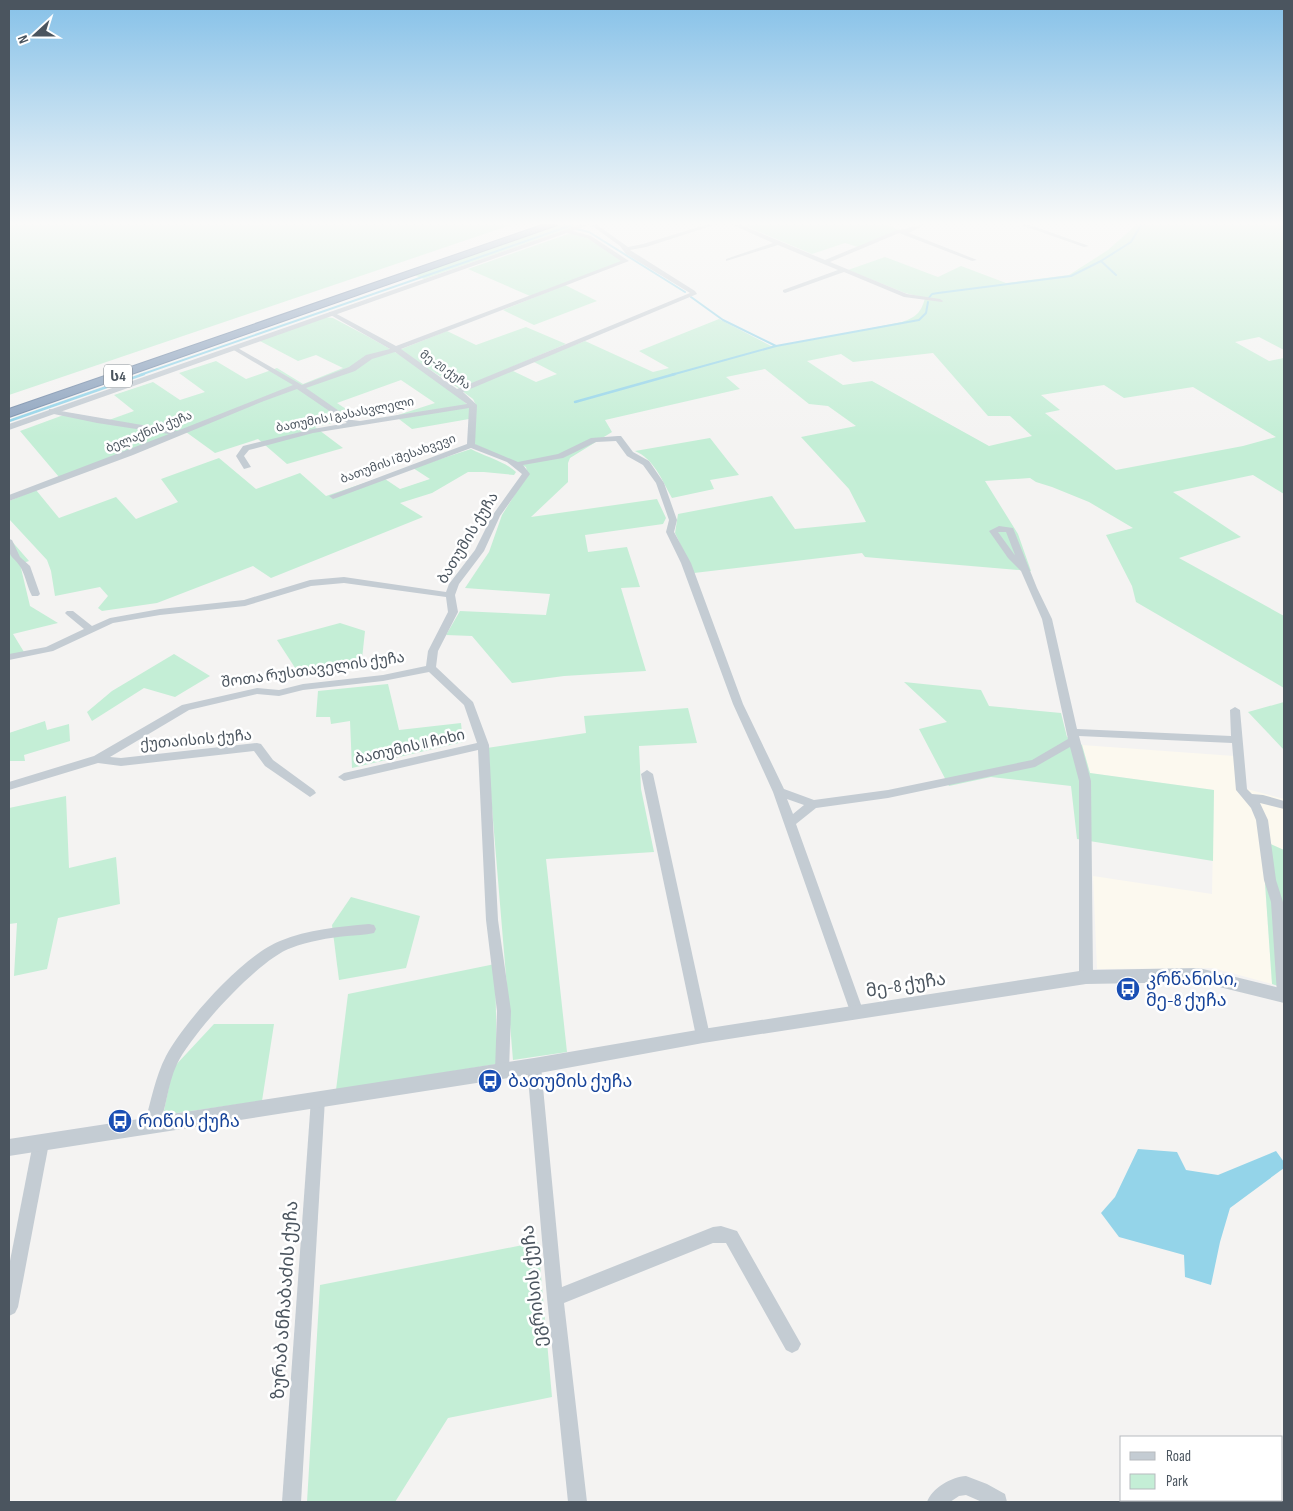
<svg xmlns="http://www.w3.org/2000/svg" width="1293" height="1511" font-family="'Sofia Sans Condensed','Noto Sans Georgian',sans-serif">
<style>
.commercial{fill:#fcf9ef}
.green{fill:#c4eed6;fill-rule:evenodd}
.water{fill:#94d4e9}
.lines{fill:none;stroke-linecap:round;stroke-linejoin:round}
.stream-far1{stroke:#94d4e9;stroke-width:2}
.stream{stroke:#94d4e9;stroke-width:2.5}
.motorway-casing{stroke:#788eaa;stroke-width:2}
.minor{fill:#c4ccd3;fill-rule:evenodd}
.tertiary{fill:#c4ccd3;fill-rule:evenodd}
.motorway{fill:#8da3be;fill-rule:evenodd}
.labels{text-anchor:middle;dominant-baseline:central;stroke-width:5;stroke-linejoin:round;paint-order:stroke}
.far-street-label{font-size:12px;fill:#4b555f;stroke:#fff}
.shield{fill:#fff;stroke:#81888f;stroke-width:1}
.shield-label{font-size:14px;font-weight:bold;fill:#4b555f}
.street-label{font-size:15px;fill:#4b555f;stroke:#fff}
.near-transit-label{font-size:18px;fill:#164399;stroke:#fff;text-anchor:start}
.near-street-label{font-size:18px;fill:#4b555f;stroke:#fff}
</style>
<rect width="100%" height="100%" fill="#f4f3f2"/>
<!-- commercial -->
<path class="commercial" d="M1082 745 1234 756 1236 786 1284 799V850L1262 841 1272 984 1213 968 1097 969 1093 876 1212 894 1214 790 1090 773Z"/>
<!-- green -->
<g class="green">
<path d="M9 225H511L9 395Z"/>
<path d="M556 225H579L424 279 414 275Z"/>
<path d="M743 225H887L899 230 858 247 845 243 812 254Z"/>
<path d="M1136 225H1284V350L1259 337 1235 342 1269 361 1284 358V494L1253 475 1173 492 1241 537 1179 558 1284 616V688L1136 602 1132 586 1106 535 1133 528 1089 502 1052 487 1036 482 1030 478 985 481 1018 534 1031 571 865 557 862 553 694 573 675 533 678 514 772 496 795 529 866 522 849 489 801 437 856 426 828 406 809 404 765 369 726 377 740 389 605 420 612 432 570 458 568 463V482L531 517 657 499 666 518 663 524 585 535 588 552 627 547 640 587 621 588 646 671 564 676 512 683 472 636 446 635 460 611 546 615 550 594 465 588 489 552 502 515 522 483 528 476 526 467 474 444 476 405 473 399 462 391 511 370 536 382 557 374 532 361 585 341 653 372 669 368 639 351 719 319 771 346 785 345 902 322C916 317 921 313 925 298L905 293 848 270 885 257 938 277 961 266 1006 283 1069 275 1108 250ZM933 353 988 416H1010L1032 436 989 446 872 381 843 385 807 361 841 354 853 362ZM1104 385 1124 398 1193 387 1276 437 1243 446 1116 470 1045 413 1060 410 1041 395Z"/>
<path d="M571 233 585 237 621 259V262L530 296 468 269Z"/>
<path d="M565 285 597 301 534 325 503 310Z"/>
<path d="M324 317 333 318C381 343 429 369 469 406V419L412 429 395 416 435 403 401 380 337 403 358 417 315 427 343 448 287 464 258 439 215 453 186 432 59 477 20 431 69 413 109 420 134 411 114 395 153 382 180 400 205 392 179 373 216 361 246 379 277 368 303 384 343 368 316 355 298 361 258 340Z"/>
<path d="M526 327 566 344 460 389 399 350 447 331 476 345Z"/>
<path d="M710 438 739 475 710 480 714 489 672 498C662 480 654 459 635 451Z"/>
<path d="M471 449C484 456 506 462 516 472L514 475 484 472H468L432 493 400 503 423 517 271 578 253 566 157 603 102 611 98 608 108 596 100 587 55 596 51 571 47 560 9 519V501L36 490 59 518 116 497 136 519 178 502 161 479 219 458 256 489 300 473 326 496 382 477 400 489 430 479 413 468Z"/>
<path d="M9 538 29 561 20 564 30 606 58 623 13 634 24 652 9 655Z"/>
<path d="M340 623 365 631 361 668 301 677 277 640Z"/>
<path d="M174 654 210 676 175 697 144 688 92 721 87 712 112 691Z"/>
<path d="M904 682 981 690 989 706 1061 713 1067 737 1082 745 1090 773 1214 790 1213 861 1077 839 1071 786 991 777 949 786 919 729 947 722Z"/>
<path d="M388 684 399 730 461 723 463 742 352 768 350 721 331 724 330 717H316L318 691Z"/>
<path d="M1284 702V750L1248 712Z"/>
<path d="M688 708 697 743 639 746 641 789 654 852 546 859 567 1052 513 1060 487 748 586 733 584 716Z"/>
<path d="M45 721 47 730 69 724 70 741 24 755 25 761H9V733Z"/>
<path d="M66 796 69 868 116 857 120 904 58 918 47 969 14 976 17 923 9 924V808Z"/>
<path d="M1262 840 1284 850V988L1272 984Z"/>
<path d="M351 897 420 916 406 968 339 980 332 925Z"/>
<path d="M495 964 497 1064 336 1090 348 994Z"/>
<path d="M214 1024H274L262 1101 163 1115 173 1068Z"/>
<path d="M538 1242 552 1397 448 1418 395 1502H307L320 1285Z"/>
</g>
<!-- water -->
<path class="water" d="M1138 1149 1177 1152 1186 1170 1218 1175 1276 1151 1284 1162V1168L1230 1208 1220 1242 1211 1285 1185 1277 1184 1255 1119 1237 1101 1213 1115 1197Z"/>
<g class="lines">
<!-- stream-far1 -->
<g class="stream-far1">
<path d="M572 228 589 232 685 292"/>
<path d="M1116 275 1101 261 1131 242 1141 225"/>
<path d="M928 299 932 294 938 293 1071 276 1101 261"/>
<path d="M776 346 919 320 926 313 928 302"/>
<path d="M140 375 572 225"/>
<path d="M671 375 776 346 723 320 691 297"/>
</g>
<!-- stream -->
<g class="stream">
<path d="M575 402 675 374"/>
<path d="M9 421 144 374"/>
</g>
<!-- motorway casing -->
<g class="motorway-casing">
<path id="motorway" d="M542 225H557L9 417V409Z"/>
</g>
<!-- minor -->
<g class="minor">
<path d="M591 225H597L628 247 643 244 705 225H714L646 247 630 250 695 291 697 294 463 392 477 405 475 444 518 462 558 454 591 438 618 436H621L633 452 649 461 664 483 677 520 674 532 691 563 743 704 784 789 814 800 888 790 1032 760 1068 739 1042 619 1021 571 1008 558 989 531 999 526 1013 528 1037 588 1052 619 1077 729 1231 736 1230 710 1235 707 1240 710 1247 789 1252 794 1263 795 1284 801V809L1260 803 1268 820 1276 880 1283 902 1284 1000 1279 998 1277 994 1271 902 1264 880 1256 820 1251 808 1236 790 1232 743 1079 736 1091 781 1093 977 1091 981 1086 982 1081 981 1079 977V781L1070 747 1035 767 888 798 816 808 796 824 864 1013 862 1017 857 1019 852 1017 773 792 733 704 681 563 666 532 669 520 656 483 643 465 627 456 616 441 596 442 563 458 523 465 530 474 500 516 484 551 459 584 455 595 458 612 438 651 436 667 473 702 489 745 498 920 511 1011 509 1071 507 1075 502 1077 497 1075 495 1071 497 1011 486 920 478 750 344 781 338 777 344 773 477 743 464 705 429 672 383 681 303 690 279 696 257 694 189 710 110 757 121 758 257 743 261 744 273 760 314 790 316 793 310 797 265 766 254 751 121 766 98 763 9 790V782L94 756 182 705 257 688 279 690 303 684 383 675 426 666 428 651 448 612 446 597 344 583 311 586 245 606 160 615 113 623 53 651 9 660V654L46 647 84 629 67 615 65 613 67 611H73L92 626 110 618 160 609 244 600 310 580 344 577 446 592 449 584 475 550 492 516 522 474 507 462 471 448 336 498 333 499 329 496 467 444 469 408 313 433 249 450 244 456 251 467 244 469 236 456 243 446 313 429 347 423 297 389 264 401 133 455 9 501V495L169 434 97 423 49 413V409L177 431 293 385 232 349V347H236L302 385 349 367 366 355 390 349 329 314V312H333L396 346 621 261 587 238 567 233 569 230 591 236 629 261 401 349 457 389 690 293 626 254 620 246ZM395 352 467 404 360 421 352 420 306 388 355 371 372 359ZM998 532H1006L1015 555 1014 554ZM787 799 804 805 793 814Z"/>
<path d="M733 225H741L825 260 897 230C906 230 914 225 924 225L909 233 977 260 972 261 899 233 830 262 907 294 940 299 943 301 942 302 904 297 844 272 785 293 783 292V290L838 270 778 245 726 261V259L773 243Z"/>
<path d="M1021 225H1030L1089 246 1084 247Z"/>
<path d="M9 539 12 540 20 557 30 566 40 594 38 596H32C27 587 26 577 21 568 13 554 8 561 9 539Z"/>
<path d="M647 770 653 774 710 1036 708 1040 703 1042 698 1040 696 1036 641 774Z"/>
<path d="M369 924 374 925 376 929 374 933C365 935 356 935 347 936 328 938 309 941 291 948 259 959 192 1033 177 1064 167 1085 167 1109 157 1130L152 1132 147 1130 144 1125C151 1102 155 1077 166 1056 184 1022 244 955 280 941 308 929 339 927 369 924Z"/>
<path d="M534 1060 539 1062 541 1066 562 1287 713 1227 721 1226 737 1231 801 1344 798 1350 792 1353 786 1350 726 1243H713L564 1303 587 1502H568L547 1298 527 1066 529 1062Z"/>
<path d="M318 1092 323 1094 325 1099 301 1502H282L311 1099 313 1094Z"/>
<path d="M41 1136 46 1138 49 1143 18 1307 15 1313 9 1316V1266L33 1143 36 1138Z"/>
<path d="M966 1476 987 1484 1005 1494 1007 1502H982L966 1495 959 1496 950 1502H927C932 1488 951 1477 966 1476Z"/>
</g>
<!-- tertiary -->
<g class="tertiary">
<path d="M579 225H589L9 430V424Z"/>
<path d="M1199 968 1284 989V1003L1199 982 1086 984 703 1043 534 1074 9 1156V1139L534 1058 703 1029 1086 970Z"/>
</g>
<!-- motorway -->
<use href="#motorway" class="motorway"/>
</g>
<!-- sky -->
<linearGradient id="sky" x2="0" y2="1"><stop stop-color="#86c1e8"/><stop offset="0.51" stop-color="#fafaf9"/><stop offset="1" stop-color="#fafaf9" stop-opacity="0"/></linearGradient>
<rect width="1293" height="437" fill="url(#sky)"/>
<!-- icons -->
<defs>
<g id="bus-disc" transform="scale(1.25)"><circle r="9.5" fill="#1a4fb4" stroke="#fff"/><path d="M-5-6H5V4H4V6H2V4H-2V6H-4V4H-5ZM-3.5-4V0h7V-4ZM-3.5 1.2v1.5H-2V1.2ZM2 1.2v1.5H3.5V1.2Z" fill="#fff"/></g>
</defs>
<g fill-rule="evenodd">
<use href="#bus-disc" x="1128" y="989"/>
<use href="#bus-disc" x="490" y="1081"/>
<use href="#bus-disc" x="120" y="1121"/>
</g>
<g class="labels">
<!-- far-street labels -->
<g class="far-street-label">
<text transform="translate(445 370) rotate(35)">მე-20 ქუჩა</text>
<text transform="translate(345 415) rotate(-11)">ბათუმის I გასასვლელი</text>
<text transform="translate(149 432) rotate(-22)">ბელაქნის ქუჩა</text>
<text transform="translate(398 459) rotate(-20)">ბათუმის I შესახვევი</text>
</g>
<!-- shield labels -->
<rect class="shield" x="104" y="364.5" width="28" height="23" rx="4"/>
<g class="shield-label">
<text x="118" y="376">ს4</text>
</g>
<!-- street labels -->
<g class="street-label">
<text transform="translate(468 538) rotate(-59)">ბათუმის ქუჩა</text>
<text transform="translate(313 670) rotate(-8)">შოთა რუსთაველის ქუჩა</text>
<text transform="translate(196 740) rotate(-5)">ქუთაისის ქუჩა</text>
<text transform="translate(410 747) rotate(-13)">ბათუმის II ჩიხი</text>
</g>
<!-- near-transit labels -->
<g class="near-transit-label">
<text x="1146" y="979">კრწანისი,<tspan x="1146" dy="21">მე-8 ქუჩა</tspan></text>
<text x="508" y="1081">ბათუმის ქუჩა</text>
<text x="138" y="1121">რიწის ქუჩა</text>
</g>
<!-- near-street labels -->
<g class="near-street-label">
<text transform="translate(906 985) rotate(-9)">მე-8 ქუჩა</text>
<text transform="translate(534 1286) rotate(-96)">ეგრისის ქუჩა</text>
<text transform="translate(285 1300) rotate(-86)">ზურაბ ანჩაბაძის ქუჩა</text>
</g>
</g>
<!-- border -->
<rect width="1293" height="1511" fill="none" stroke="#4b555f" stroke-width="20"/>
<!-- legend -->
<rect x="1120" y="1436" width="162" height="65" fill="#ffffff" stroke="#b7bbbf"/>
<rect x="1130" y="1452" width="25" height="8" fill="#c4ccd3" stroke="#b7bbbf"/>
<text x="1166" y="1461" font-size="15" fill="#4b555f">Road</text>
<rect x="1130" y="1474" width="25" height="15" fill="#c4eed6" stroke="#b7bbbf"/>
<text x="1166" y="1486" font-size="15" fill="#4b555f">Park</text>
<!-- north arrow -->
<g transform="translate(35 35) rotate(249)" stroke="#ffffff" stroke-width="4" paint-order="stroke">
<path d="M0-4L9 19L0 12L-9 19Z" fill="#4b555f"/>
<text y="-8" font-size="14" font-weight="bold" text-anchor="middle" fill="#4b555f">N</text>
</g>
</svg>
